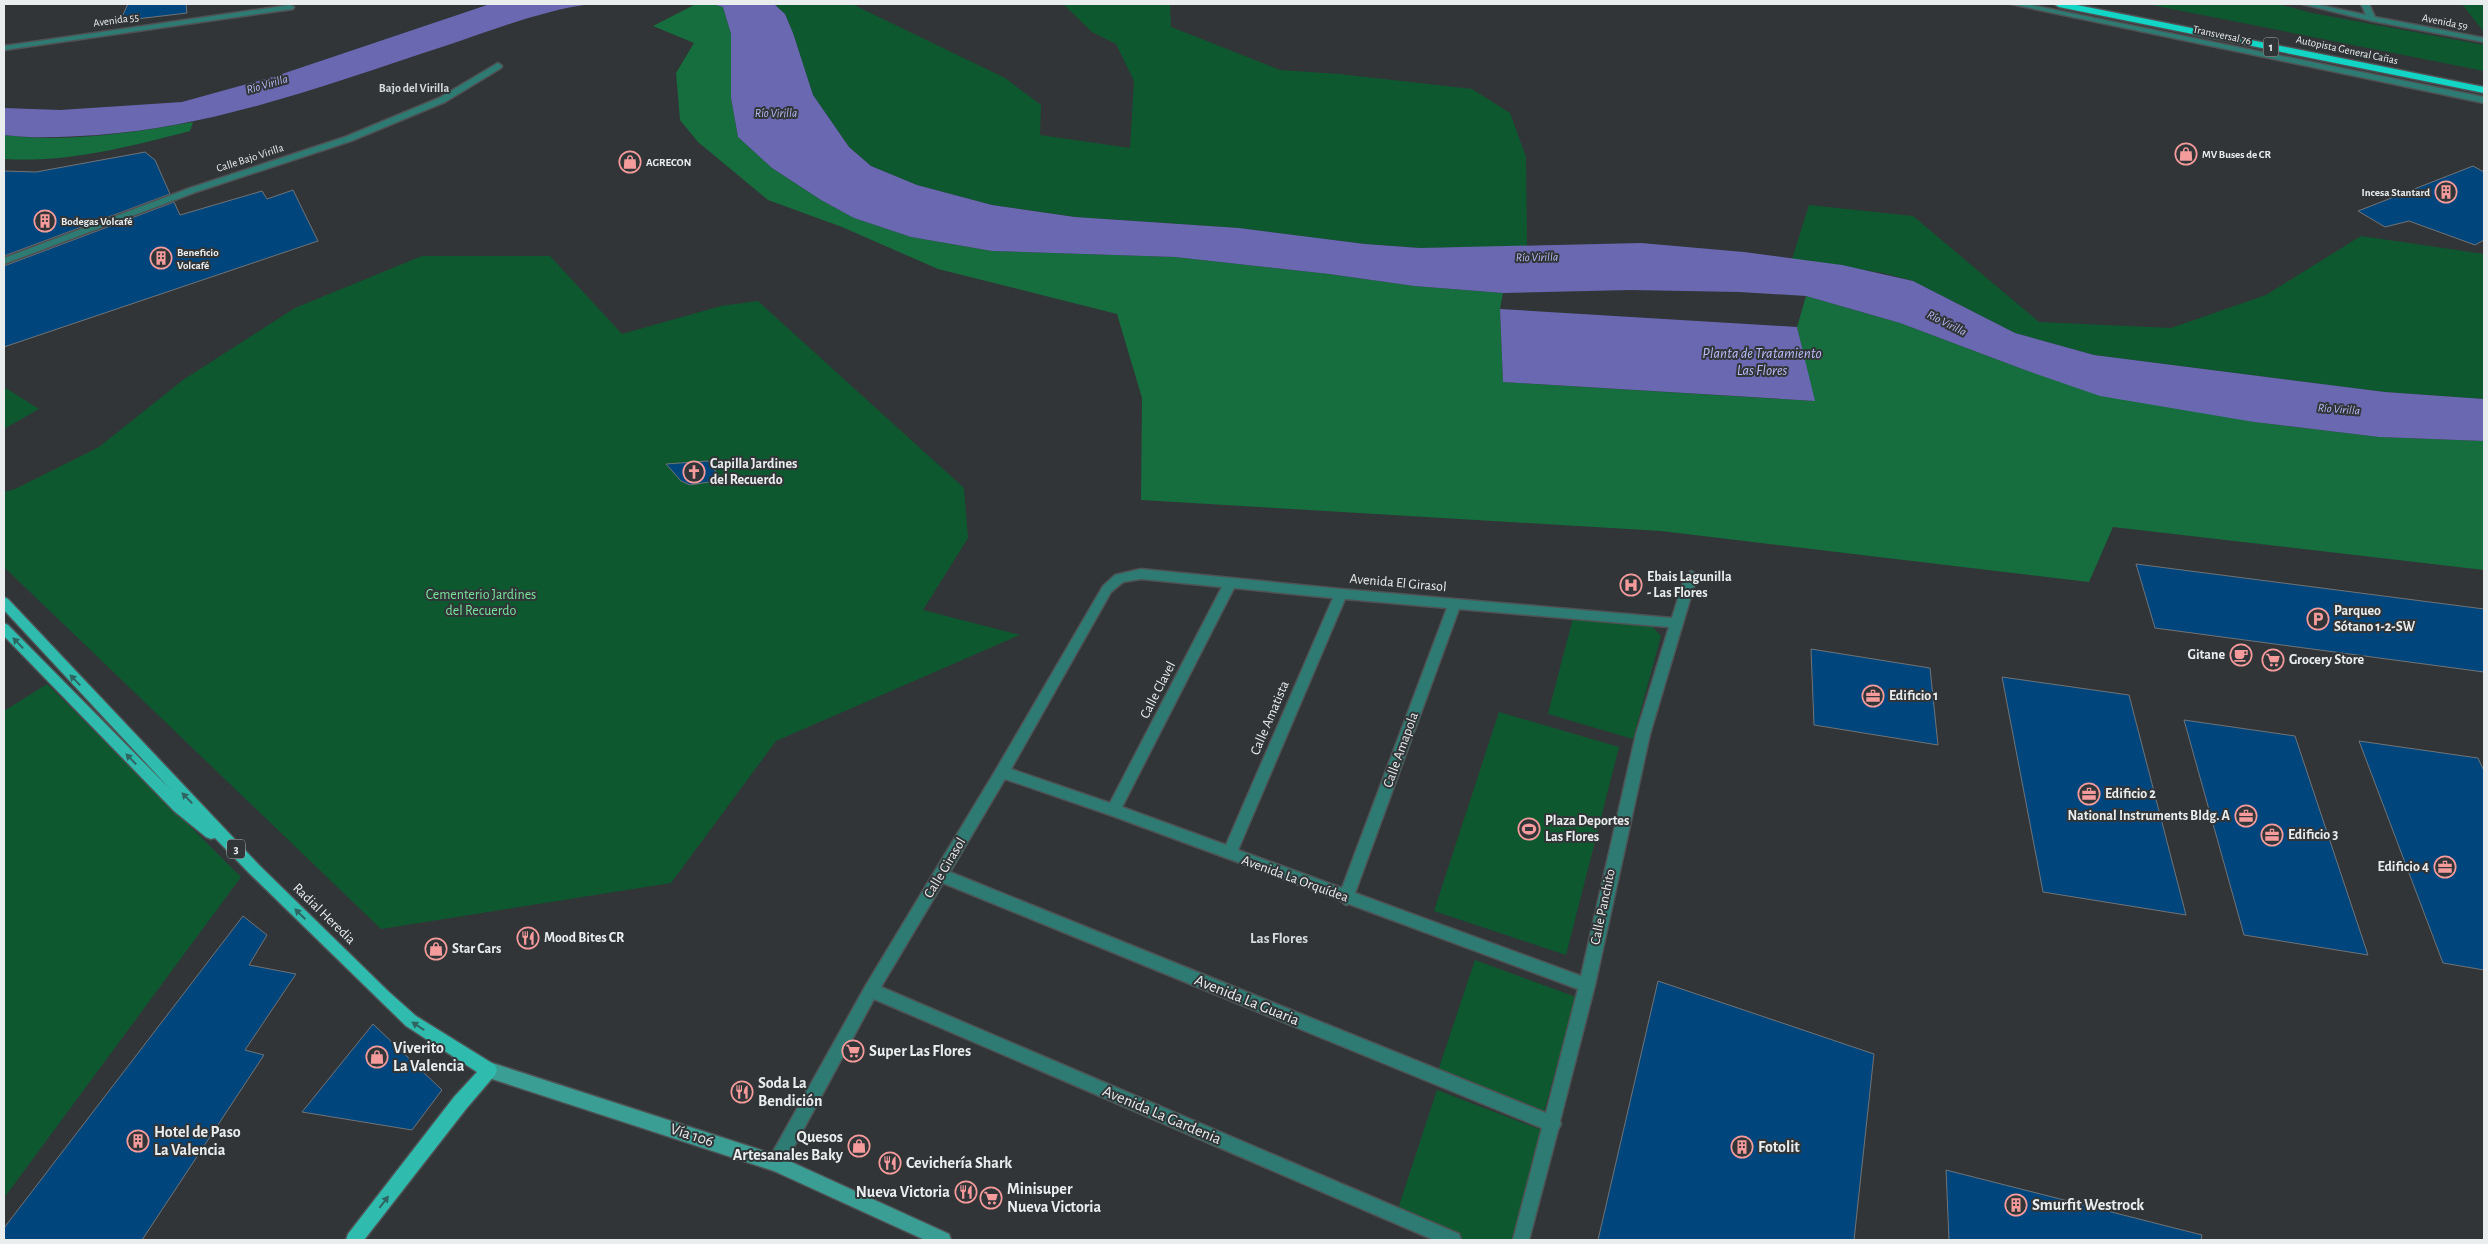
<svg xmlns="http://www.w3.org/2000/svg" width="2488" height="1244" font-family="'Alegreya Sans',sans-serif">
<style>
.green{fill:#0e5830}
.forest{fill:#166d3d}
.water{fill:#6968b0}
.building{fill:#00467d;stroke:#707377}
.lines{fill:none;stroke-linecap:round;stroke-linejoin:round}
.street-casing{stroke:#4f5254;stroke-width:3}
.secondary-casing{stroke:#4f5254;stroke-width:3}
.primary-casing{stroke:#4f5254;stroke-width:3}
.highway-casing{stroke:#4f5254;stroke-width:3}
.street{fill:#2d7b73;fill-rule:evenodd}
.secondary{fill:#3b9e94;fill-rule:evenodd}
.primary{fill:#2fbbae;fill-rule:evenodd}
.highway{fill:#12d5c6;fill-rule:evenodd}
.oneway{fill:#306461}
.labels{text-anchor:middle;dominant-baseline:central;stroke-width:4;stroke-linejoin:round;paint-order:stroke}
.far-street-label{font-size:11px;fill:#eaedee;stroke:#313537}
.far-poi-label{font-size:11px;font-weight:bold;fill:#eaedee;stroke:#313537;text-anchor:start}
.shield{fill:#313537;stroke:#b2b6b7;stroke-width:1}
.shield-label{font-size:12px;font-weight:bold;fill:#eaedee}
.far-water-label{font-size:12px;font-style:italic;fill:#babdf9;stroke:#313537}
.far-neighbourhood-label{font-size:12px;font-weight:bold;fill:#d5dbdd;stroke:#313537}
.poi-label{font-size:14px;font-weight:bold;fill:#eaedee;stroke:#313537;text-anchor:start}
.street-label{font-size:14px;fill:#eaedee;stroke:#313537}
.park-label{font-size:14px;fill:#78e39d;stroke:#313537}
.water-label{font-size:15px;font-style:italic;fill:#babdf9;stroke:#313537}
.neighbourhood-label{font-size:15px;font-weight:bold;fill:#d5dbdd;stroke:#313537}
.near-street-label{font-size:16px;fill:#eaedee;stroke:#313537}
.near-poi-label{font-size:16px;font-weight:bold;fill:#eaedee;stroke:#313537;text-anchor:start}
</style>
<rect width="100%" height="100%" fill="#313537"/>
<!-- green -->
<g class="green">
<path d="M774 4H852L1005 78 1041 105 1040 135 1130 148 1134 81 1116 44 1092 32 1063 4H1170L1171 27 1280 70 1339 74 1472 89 1510 113 1526 157 1527 247 1420 248 1365 244 1239 228 1075 217 992 205 917 185 871 166 849 147 813 95 793 33 785 14Z"/>
<path d="M2147 4H2278L2312 13 2484 45V71Z"/>
<path d="M2462 4H2484V32Z"/>
<path d="M1809 205 1913 216 2039 322 2171 328 2266 295 2361 236 2484 254V399L2385 392 2094 355 2015 333 1913 281 1883 273 1792 259Z"/>
<path d="M422 256H550L622 334 721 306 758 301 964 488 968 538 923 610 1020 635 776 741 671 883 381 929 4 567V492L15 489 99 447 183 380 295 308Z"/>
<path d="M4 387 39 409 4 429Z"/>
<path d="M1573 618 1651 625 1661 636 1633 739 1548 714Z"/>
<path d="M47 684 241 877 4 1198V711Z"/>
<path d="M1499 712 1619 747 1566 955 1434 911Z"/>
<path d="M1475 960 1576 997 1544 1112 1438 1071Z"/>
<path d="M1437 1090 1544 1131 1514 1240H1456L1396 1215Z"/>
</g>
<!-- forest -->
<g class="forest">
<path d="M696 4H712L723 7 731 34V98L738 137 772 168 821 200 854 218 911 237 992 251 1175 257 1329 274 1414 286 1503 293 1500 309 1503 382 1814 401 1797 327 1806 296 1900 323 2025 370 2254 422 2379 437 2484 441V570L2113 527 2089 582 1661 531 1141 500 1142 398 1117 314 938 269 842 227 768 200 698 142 680 120 676 73 694 43 653 26Z"/>
<path d="M193 122 190 131C128 147 68 163 4 159V135C66 143 131 133 193 122Z"/>
</g>
<!-- water -->
<g class="water">
<path d="M490 4H590C540 11 493 30 445 46 331 83 219 126 98 135 67 137 35 139 4 135V108L60 110 182 102 276 76Z"/>
<path d="M712 4H774L785 14 793 33 813 95 849 147 871 166 917 185 992 205 1075 217 1239 228 1365 244 1420 248 1641 243 1744 252 1842 265 1913 281 2015 333 2094 355 2385 392 2484 399V441L2379 437 2254 422 2100 396 2025 370 1900 323 1806 296 1739 292 1630 290 1503 293 1414 286 1329 274 1175 257 992 251 911 237 854 218 821 200 772 168 738 137 731 98V34L723 7Z"/>
<path d="M1500 309 1797 327 1815 401 1503 382Z"/>
</g>
<!-- building -->
<g class="building">
<path d="M128 4H186L187 13 120 21Z"/>
<path d="M145 152 155 160 170 194 4 256V171L36 172Z"/>
<path d="M2473 166 2484 172V240L2475 245 2409 221 2385 227 2358 211Z"/>
<path d="M293 190 318 241 4 347V266L174 202 180 215 262 191 267 199Z"/>
<path d="M708 461 722 480 690 485 681 481 666 464Z"/>
<path d="M2136 564 2484 609V672L2155 628Z"/>
<path d="M1811 649 1930 668 1938 745 1814 725Z"/>
<path d="M2002 677 2129 695 2186 915 2043 892Z"/>
<path d="M2184 720 2295 736 2368 955 2244 935Z"/>
<path d="M2359 741 2478 758 2484 771V970L2443 963Z"/>
<path d="M243 916 267 935 249 965 296 974 245 1050 264 1055 142 1240H4V1228Z"/>
<path d="M1658 981 1874 1054 1854 1240H1598Z"/>
<path d="M373 1024 442 1090 412 1130 302 1112Z"/>
<path d="M1946 1170 2202 1235 2201 1240H1949Z"/>
</g>
<g class="lines">
<!-- street casing -->
<g class="street-casing">
<g id="street">
<path d="M2011 4H2026L2484 97V103Z"/>
<path d="M2302 4H2315L2366 15 2361 4H2369L2375 17 2484 38V42L2372 21Z"/>
<path d="M290 5 294 7 293 9 4 50V46Z"/>
<path d="M498 63 502 66 501 68 445 102 351 141 196 192 4 264V258L190 188 345 137 439 98Z"/>
<path d="M1141 569 1341 589 1672 618 1685 576 1691 571 1695 573 1697 576 1650 734 1595 985 1560 1121 1561 1124 1558 1130 1529 1240H1513L1542 1128 943 883 881 987 1459 1234 1461 1240H1434L874 999 782 1169 776 1171 770 1169 768 1163 770 1157 866 985 997 768 1103 586 1115 575ZM1141 579 1222 587 1110 803 1011 769 1111 592 1123 582ZM1234 588 1333 598 1226 845 1122 807ZM1345 599 1447 608 1342 888 1238 850ZM1459 609 1669 627 1636 734 1581 976 1355 893ZM1005 779 1110 815 1340 900 1346 905 1349 904 1578 989 1546 1113 950 872Z"/>
</g>
</g>
<!-- secondary casing -->
<g class="secondary-casing">
<path id="secondary" d="M489 1062 776 1155 949 1234 951 1240H925L774 1171 489 1078 483 1075 481 1070 483 1065Z"/>
</g>
<!-- primary casing -->
<g class="primary-casing">
<path id="primary" d="M4 597 8 599 259 865 389 992 416 1016 495 1065 497 1070 495 1075 466 1109 364 1240H346L348 1234 454 1097 477 1072 406 1026 249 873 215 838 211 839 206 837 174 811 4 636V623L8 625 171 790 4 610Z"/>
</g>
<!-- highway casing -->
<g class="highway-casing">
<path id="highway" d="M2054 4H2072L2484 87V93L2059 7Z"/>
</g>
<!-- street -->
<use href="#street" class="street"/>
<!-- secondary -->
<use href="#secondary" class="secondary"/>
<!-- primary -->
<use href="#primary" class="primary"/>
<!-- highway -->
<use href="#highway" class="highway"/>
</g>
<!-- one-way arrows -->
<defs><path id="oneway-solid" d="M-6-.8H1V-3.2L6.5 0L1 3.2V.8H-6Z" transform="scale(1.25)"/></defs>
<g class="oneway">
<use href="#oneway-solid" transform="translate(18 643) rotate(-134)"/>
<use href="#oneway-solid" transform="translate(75 680) rotate(-134)"/>
<use href="#oneway-solid" transform="translate(131 759) rotate(-134)"/>
<use href="#oneway-solid" transform="translate(187 798) rotate(-134)"/>
<use href="#oneway-solid" transform="translate(300 914) rotate(-136)"/>
<use href="#oneway-solid" transform="translate(418 1026) rotate(-147)"/>
<use href="#oneway-solid" transform="translate(384 1202) rotate(-52)"/>
</g>
<!-- icons -->
<defs>
<g id="shop-ring" transform="scale(1.125)"><circle r="9.5" fill="#313537" stroke="#f59b9c" stroke-width="1.5"/><path d="M-5-2.5h2.3a2.7 3.5 0 0 1 5.4 0H5L5.5 6h-11ZM-1.5-2.5h3a1.5 2.3 0 0 0-3 0Z" fill="#f59b9c"/></g>
<g id="building-ring" transform="scale(1.125)"><circle r="9.5" fill="#313537" stroke="#f59b9c" stroke-width="1.5"/><path d="M-4-6H4V6H1V3H-1V6H-4ZM-2.5-4.3h1.7v1.8h-1.7ZM.8-4.3h1.7v1.8H.8ZM-2.5-1h1.7V.8h-1.7ZM.8-1h1.7V.8H.8Z" fill="#f59b9c"/></g>
<g id="church-ring" transform="scale(1.125)"><circle r="9.5" fill="#313537" stroke="#f59b9c" stroke-width="1.5"/><path d="M-1.2-6h2.4v3.5h3.3v2.4h-3.3V6h-2.4V-.1h-3.3v-2.4h3.3Z" fill="#f59b9c"/></g>
<g id="hospital-ring" transform="scale(1.125)"><circle r="9.5" fill="#313537" stroke="#f59b9c" stroke-width="1.5"/><path d="M-5-5h3v3.5h4V-5h3V5h-3V1.5h-4V5h-3Z" fill="#f59b9c"/></g>
<g id="parking-ring" transform="scale(1.125)"><circle r="9.5" fill="#313537" stroke="#f59b9c" stroke-width="1.5"/><path d="M-3.5-5.5H1a3.5 3.5 0 0 1 0 7H-1V5.5H-3.5ZM-1-3.4V-.6H.8a1.4 1.4 0 0 0 0-2.8Z" fill="#f59b9c"/></g>
<g id="cafe-ring" transform="scale(1.125)"><circle r="9.5" fill="#313537" stroke="#f59b9c" stroke-width="1.5"/><path d="M-5.5-4.5H6V0H3Q3 3.5 0 3.5H-2.5Q-5.5 3.5-5.5 0ZM3-3.2v2h1.7v-2ZM-6 4.5H4V6H-6Z" fill="#f59b9c"/></g>
<g id="supermarket-ring" transform="scale(1.125)"><circle r="9.5" fill="#313537" stroke="#f59b9c" stroke-width="1.5"/><path d="M-6-5.5h2.5l.6 2H6L4.5 2H-2.5L-4.4-4H-6ZM-1.5 3.2a1.3 1.3 0 1 0 .1 0ZM3 3.2a1.3 1.3 0 1 0 .1 0Z" fill="#f59b9c"/></g>
<g id="office-ring" transform="scale(1.125)"><circle r="9.5" fill="#313537" stroke="#f59b9c" stroke-width="1.5"/><path d="M-6-3h4V-5.5h4V-3h4V5H-6ZM-1-4.5V-3h2v-1.5ZM-6 0V1H6V0Z" fill="#f59b9c"/></g>
<g id="stadium-ring" transform="scale(1.125)"><circle r="9.5" fill="#313537" stroke="#f59b9c" stroke-width="1.5"/><path d="M0-5a6.5 5 0 1 0 0 10a6.5 5 0 1 0 0-10ZM-3.5-1.8h7v3.6h-7Z" fill="#f59b9c"/></g>
<g id="restaurant-ring" transform="scale(1.125)"><circle r="9.5" fill="#313537" stroke="#f59b9c" stroke-width="1.5"/><path d="M-5-6h1v4h1v-4h1v4h1v-4h1v5L-1.5 .5V6h-2V.5L-5-1ZM5-6V6H3V1.5H1.5Q1.5-4 5-6Z" fill="#f59b9c"/></g>
</defs>
<g fill-rule="evenodd">
<use href="#shop-ring" x="2186" y="154"/>
<use href="#shop-ring" x="630" y="162"/>
<use href="#building-ring" x="2446" y="192"/>
<use href="#building-ring" x="45" y="221"/>
<use href="#building-ring" x="161" y="258"/>
<use href="#church-ring" x="694" y="472"/>
<use href="#hospital-ring" x="1631" y="585"/>
<use href="#parking-ring" x="2318" y="619"/>
<use href="#cafe-ring" x="2241" y="655"/>
<use href="#supermarket-ring" x="2273" y="660"/>
<use href="#office-ring" x="1873" y="696"/>
<use href="#office-ring" x="2089" y="794"/>
<use href="#office-ring" x="2246" y="816"/>
<use href="#stadium-ring" x="1529" y="829"/>
<use href="#office-ring" x="2272" y="835"/>
<use href="#office-ring" x="2445" y="867"/>
<use href="#restaurant-ring" x="528" y="938"/>
<use href="#shop-ring" x="436" y="949"/>
<use href="#supermarket-ring" x="853" y="1051"/>
<use href="#shop-ring" x="377" y="1057"/>
<use href="#restaurant-ring" x="742" y="1092"/>
<use href="#building-ring" x="138" y="1141"/>
<use href="#shop-ring" x="859" y="1146"/>
<use href="#building-ring" x="1742" y="1147"/>
<use href="#restaurant-ring" x="890" y="1163"/>
<use href="#restaurant-ring" x="966" y="1192"/>
<use href="#supermarket-ring" x="991" y="1198"/>
<use href="#building-ring" x="2016" y="1205"/>
</g>
<g class="labels">
<!-- far-street labels -->
<g class="far-street-label">
<text transform="translate(116 20) rotate(-8)">Avenida 55</text>
<text transform="translate(2445 22) rotate(11)">Avenida 59</text>
<text transform="translate(2222 35) rotate(12)">Transversal 76</text>
<text transform="translate(2347 50) rotate(12)">Autopista General Cañas</text>
<text transform="translate(250 158) rotate(-18)">Calle Bajo Virilla</text>
</g>
<!-- far-poi labels -->
<g class="far-poi-label">
<text x="2202" y="154">MV Buses de CR</text>
<text x="646" y="162">AGRECON</text>
<text x="2430" y="192" text-anchor="end">Incesa Stantard</text>
<text x="61" y="221">Bodegas Volcafé</text>
<text x="177" y="252">Beneficio<tspan x="177" dy="13">Volcafé</tspan></text>
</g>
<!-- shield labels -->
<g class="shield">
<rect x="2263.5" y="37.5" width="15" height="19" rx="4"/>
<rect x="227" y="839.5" width="18" height="19" rx="4"/>
</g>
<g class="shield-label">
<text x="2271" y="47">1</text>
<text x="236" y="849">3</text>
</g>
<!-- far-water labels -->
<g class="far-water-label">
<text transform="translate(267 84) rotate(-16)">Río Virilla</text>
<text x="776" y="113">Río Virilla</text>
<text transform="translate(1537 257) rotate(-1)">Río Virilla</text>
<text transform="translate(1947 323) rotate(27)">Río Virilla</text>
<text transform="translate(2339 409) rotate(5)">Río Virilla</text>
</g>
<!-- far-neighbourhood labels -->
<g class="far-neighbourhood-label">
<text x="414" y="88">Bajo del Virilla</text>
</g>
<!-- poi labels -->
<g class="poi-label">
<text x="710" y="464">Capilla Jardines<tspan x="710" dy="16">del Recuerdo</tspan></text>
<text x="1647" y="577">Ebais Lagunilla<tspan x="1647" dy="16">- Las Flores</tspan></text>
<text x="2334" y="611">Parqueo<tspan x="2334" dy="16">Sótano 1-2-SW</tspan></text>
<text x="2225" y="655" text-anchor="end">Gitane</text>
<text x="2289" y="660">Grocery Store</text>
<text x="1889" y="696">Edificio 1</text>
<text x="2105" y="794">Edificio 2</text>
<text x="2230" y="816" text-anchor="end">National Instruments Bldg. A</text>
<text x="1545" y="821">Plaza Deportes<tspan x="1545" dy="16">Las Flores</tspan></text>
<text x="2288" y="835">Edificio 3</text>
<text x="2429" y="867" text-anchor="end">Edificio 4</text>
<text x="544" y="938">Mood Bites CR</text>
<text x="452" y="949">Star Cars</text>
</g>
<!-- street labels -->
<g class="street-label">
<text transform="translate(1398 583) rotate(5)">Avenida El Girasol</text>
<text transform="translate(1158 690) rotate(-63)">Calle Clavel</text>
<text transform="translate(1270 718) rotate(-67)">Calle Amatista</text>
<text transform="translate(1401 750) rotate(-70)">Calle Amapola</text>
<text transform="translate(945 868) rotate(-59)">Calle Girasol</text>
<text transform="translate(1295 879) rotate(20)">Avenida La Orquídea</text>
<text transform="translate(1603 907) rotate(-78)">Calle Panchito</text>
<text transform="translate(324 914) rotate(44)">Radial Heredia</text>
</g>
<!-- park labels -->
<g class="park-label">
<text x="481" y="595">Cementerio Jardines<tspan x="481" dy="16">del Recuerdo</tspan></text>
</g>
<!-- water labels -->
<g class="water-label">
<text x="1762" y="353">Planta de Tratamiento<tspan x="1762" dy="17">Las Flores</tspan></text>
</g>
<!-- neighbourhood labels -->
<g class="neighbourhood-label">
<text x="1279" y="938">Las Flores</text>
</g>
<!-- near-street labels -->
<g class="near-street-label">
<text transform="translate(1247 1000) rotate(22)">Avenida La Guaria</text>
<text transform="translate(1162 1115) rotate(23)">Avenida La Gardenia</text>
<text transform="translate(692 1135) rotate(18)">Vía 106</text>
</g>
<!-- near-poi labels -->
<g class="near-poi-label">
<text x="393" y="1048">Viverito<tspan x="393" dy="18">La Valencia</tspan></text>
<text x="869" y="1051">Super Las Flores</text>
<text x="758" y="1083">Soda La<tspan x="758" dy="18">Bendición</tspan></text>
<text x="154" y="1132">Hotel de Paso<tspan x="154" dy="18">La Valencia</tspan></text>
<text x="843" y="1137" text-anchor="end">Quesos<tspan x="843" dy="18">Artesanales Baky</tspan></text>
<text x="1758" y="1147">Fotolit</text>
<text x="906" y="1163">Cevichería Shark</text>
<text x="1007" y="1189">Minisuper<tspan x="1007" dy="18">Nueva Victoria</tspan></text>
<text x="950" y="1192" text-anchor="end">Nueva Victoria</text>
<text x="2032" y="1205">Smurfit Westrock</text>
</g>
</g>
<!-- border -->
<rect width="2488" height="1244" fill="none" stroke="#eaedee" stroke-width="10"/>
</svg>
